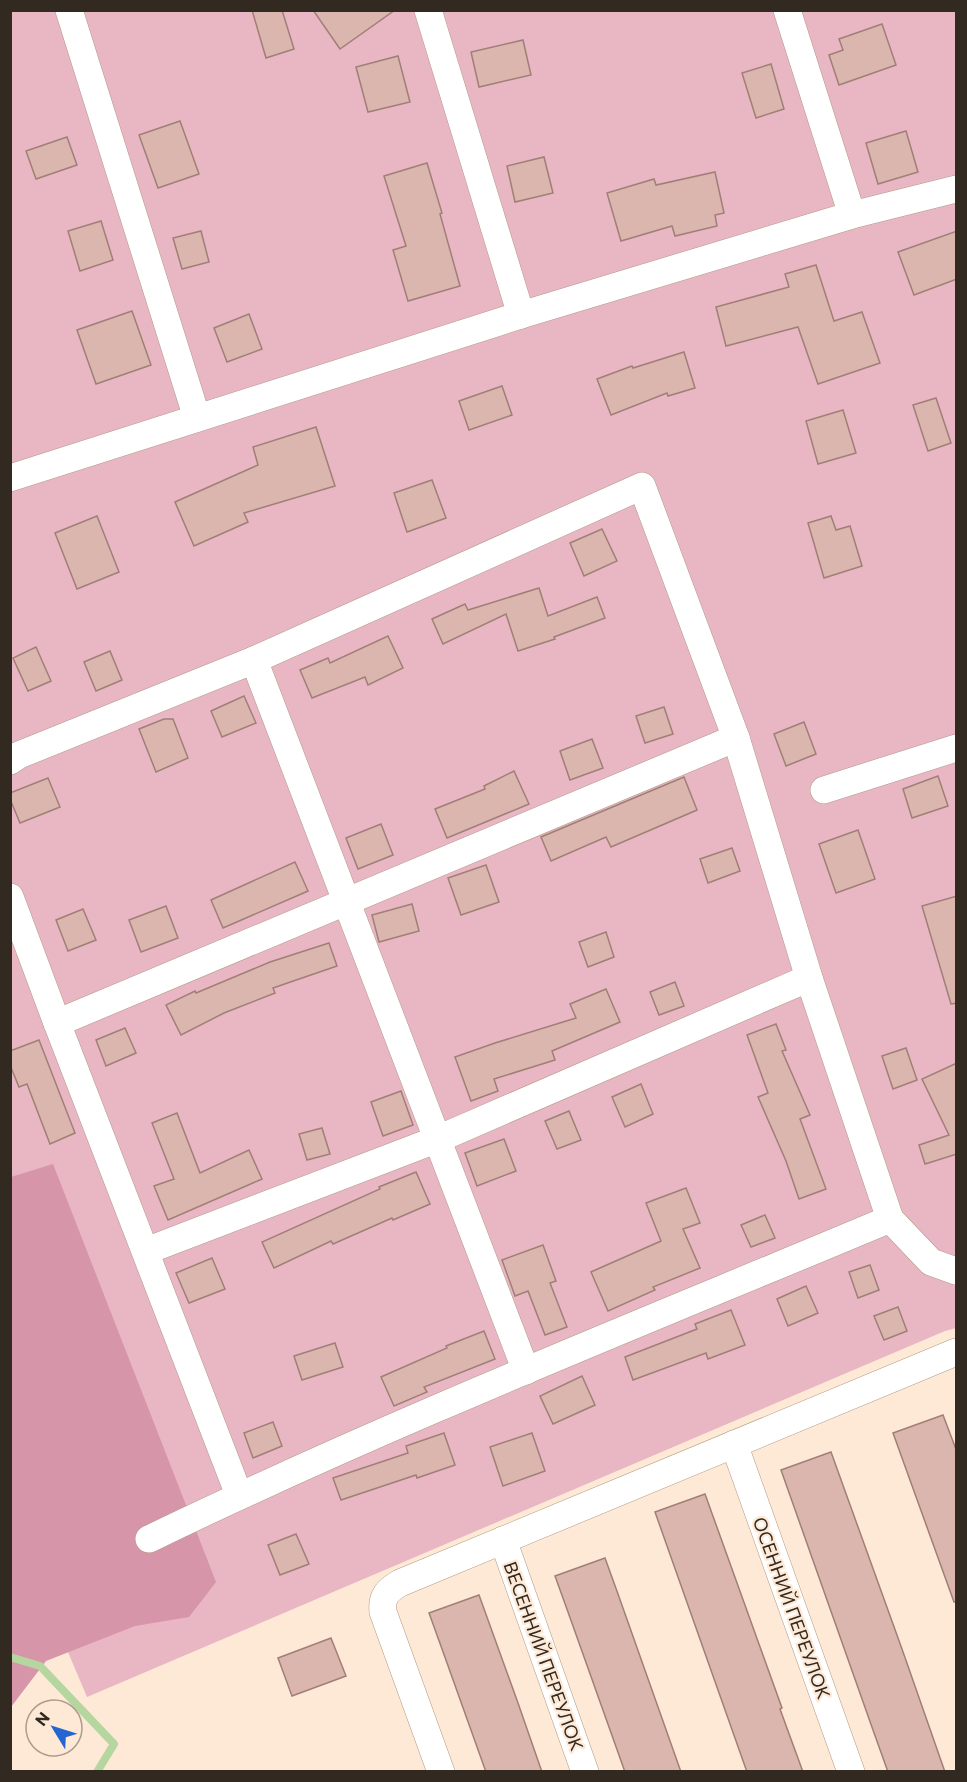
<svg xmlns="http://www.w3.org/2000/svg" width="967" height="1782" font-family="Commissioner,sans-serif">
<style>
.green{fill:#e9b6c4}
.forest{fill:#d695a8}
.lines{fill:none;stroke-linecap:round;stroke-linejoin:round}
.stream{stroke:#b6d6a0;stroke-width:8}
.building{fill:#dab6ae;stroke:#a07f77;stroke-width:1.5}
.minor-casing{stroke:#b39b84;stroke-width:28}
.minor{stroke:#fff;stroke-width:27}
.labels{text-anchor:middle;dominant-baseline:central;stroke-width:4.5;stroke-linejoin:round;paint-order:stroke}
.street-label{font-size:18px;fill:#322920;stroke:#fde9d6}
</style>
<rect width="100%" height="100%" fill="#fde9d6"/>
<!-- green -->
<path class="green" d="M10 11H956V1328L945 1331 87 1697 10 1515Z"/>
<!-- forest -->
<path class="forest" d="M53 1164 216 1582 189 1617 135 1626 46 1661 11 1707V1177Z"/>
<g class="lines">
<!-- stream -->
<path class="stream" d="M10 1657 40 1666 114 1744 97 1772"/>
</g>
<!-- building -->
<g class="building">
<path d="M252 10H282L294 49 266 58Z"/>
<path d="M313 10H395L340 49Z"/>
<path d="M882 24 896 65 839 85 829 55 843 50 839 39Z"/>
<path d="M523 40 531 75 479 87 471 52Z"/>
<path d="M398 56 410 102 368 112 356 67Z"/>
<path d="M771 64 784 109 756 118 742 73Z"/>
<path d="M180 121 199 174 158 188 139 135Z"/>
<path d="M906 131 918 172 878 184 866 143Z"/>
<path d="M67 137 77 165 36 179 26 151Z"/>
<path d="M544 157 553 193 515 202 507 166Z"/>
<path d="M427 163 442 213 440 214 460 286 408 301 393 250 406 246 384 176Z"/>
<path d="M715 172 724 213 715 215 717 226 675 236 672 226 621 241 607 193 654 179 656 185Z"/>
<path d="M101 221 113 260 80 271 68 231Z"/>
<path d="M201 231 209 262 182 269 173 238Z"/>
<path d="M957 231V279L914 295 898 252Z"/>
<path d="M816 265 834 321 862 312 880 363 818 384 798 327 726 346 716 307 789 287 785 274Z"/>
<path d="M132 311 151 365 96 384 77 330Z"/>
<path d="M249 314 262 349 227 362 214 328Z"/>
<path d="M684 352 695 388 668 396 667 393 611 415 597 379 632 366 633 368Z"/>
<path d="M502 386 512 415 469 430 459 401Z"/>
<path d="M936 398 951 443 928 451 913 405Z"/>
<path d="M843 410 856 453 818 464 806 421Z"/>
<path d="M316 427 335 486 244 513 248 522 194 546 175 502 258 465 253 447Z"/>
<path d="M432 480 446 518 407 532 394 493Z"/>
<path d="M97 516 119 572 77 589 55 533Z"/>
<path d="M831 516 836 530 850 526 862 566 824 578 808 523Z"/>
<path d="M602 529 617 561 584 576 570 543Z"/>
<path d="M539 588 548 616 597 597 605 618 554 637 555 639 518 651 506 614 443 644 432 619 465 604 468 610Z"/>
<path d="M388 636 403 668 368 685 365 677 312 698 300 670 328 658 330 663Z"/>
<path d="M36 647 51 681 28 691 13 658Z"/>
<path d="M110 651 122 680 96 691 84 662Z"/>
<path d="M244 696 256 723 222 737 211 711Z"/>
<path d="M664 707 673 734 645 743 636 716Z"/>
<path d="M164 719H173L188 758 156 772 139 729Z"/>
<path d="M804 722 816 754 786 766 774 734Z"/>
<path d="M592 739 603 768 570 780 560 751Z"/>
<path d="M514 771 529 804 447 838 435 809 485 789 484 786Z"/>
<path d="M938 776 948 806 912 818 903 789Z"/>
<path d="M684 777 697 810 611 847 606 837 551 861 541 837Z"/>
<path d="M48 778 60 807 20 823 10 799V793Z"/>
<path d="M381 824 393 855 358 869 346 838Z"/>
<path d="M858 830 875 879 836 893 819 844Z"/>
<path d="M732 848 740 871 708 883 700 859Z"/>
<path d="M295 862 308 891 223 928 211 900Z"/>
<path d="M486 865 499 902 461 915 448 878Z"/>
<path d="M957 896V1003L951 1004 922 906Z"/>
<path d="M412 904 419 931 379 942 372 915Z"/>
<path d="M166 906 178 938 141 952 129 920Z"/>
<path d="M83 909 96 940 68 951 56 920Z"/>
<path d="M606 932 614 957 588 967 579 942Z"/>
<path d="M329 943 337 966 273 988 275 993 224 1013 181 1035 166 1005 195 991 196 993 270 962Z"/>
<path d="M675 982 684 1006 659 1015 650 992Z"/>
<path d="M606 989 620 1022 552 1051 555 1060 494 1079 498 1091 471 1101 455 1057 495 1043 576 1018 570 1004Z"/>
<path d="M776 1024 786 1050 782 1051 810 1115 800 1119 826 1189 799 1199 786 1161 758 1097 768 1093 747 1035Z"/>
<path d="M125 1028 136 1053 106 1066 96 1040Z"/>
<path d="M39 1040 75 1133 50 1144 27 1084 19 1087 10 1065V1051Z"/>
<path d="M906 1048 917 1080 893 1089 882 1056Z"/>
<path d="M957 1063V1154L925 1164 919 1145 949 1135 922 1079Z"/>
<path d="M641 1084 653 1114 625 1127 612 1097Z"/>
<path d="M401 1091 413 1125 383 1136 371 1102Z"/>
<path d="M569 1111 581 1140 557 1149 545 1121Z"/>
<path d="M177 1113 200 1173 249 1150 262 1179 168 1220 154 1186 174 1179 152 1123Z"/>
<path d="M322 1128 330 1154 307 1160 299 1134Z"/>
<path d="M504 1139 516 1171 477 1186 465 1153Z"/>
<path d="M416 1172 430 1204 393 1220 392 1218 333 1244 331 1241 274 1268 262 1242 380 1189 379 1187Z"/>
<path d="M686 1188 700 1223 683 1229 700 1268 653 1287 655 1290 608 1311 591 1272 661 1241 646 1203Z"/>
<path d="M765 1215 775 1238 751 1247 741 1225Z"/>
<path d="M543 1245 556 1281 550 1283 567 1327 545 1335 528 1291 515 1296 502 1260Z"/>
<path d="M212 1258 225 1289 189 1303 176 1273Z"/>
<path d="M870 1265 879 1290 858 1298 849 1272Z"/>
<path d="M806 1286 818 1313 788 1326 777 1299Z"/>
<path d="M898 1307 907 1331 884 1340 874 1316Z"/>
<path d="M731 1310 745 1345 708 1359 706 1353 633 1380 625 1357 697 1329 695 1324Z"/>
<path d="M484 1331 495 1359 424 1387 427 1392 394 1406 381 1377 447 1348 446 1346Z"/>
<path d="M335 1343 343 1367 302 1380 294 1356Z"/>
<path d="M582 1376 595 1405 553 1424 540 1396Z"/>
<path d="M943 1415 957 1452V1602H954L893 1433Z"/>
<path d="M273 1422 282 1446 253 1458 244 1433Z"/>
<path d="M444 1433 455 1465 417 1478 416 1475 341 1500 333 1478 408 1453 406 1446Z"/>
<path d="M532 1433 545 1471 503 1486 490 1447Z"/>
<path d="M831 1452 902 1649 945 1772H888L873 1730 781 1470Z"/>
<path d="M705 1494 782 1708 780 1709 803 1772H747L655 1512Z"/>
<path d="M296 1534 309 1564 280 1575 268 1545Z"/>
<path d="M605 1558 618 1594 681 1772H625L568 1612 555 1576Z"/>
<path d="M479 1595 518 1703 542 1772H486L442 1649 429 1613Z"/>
<path d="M331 1638 346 1676 292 1696 278 1658Z"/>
</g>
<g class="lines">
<!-- minor casing -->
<g class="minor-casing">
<g id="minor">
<path d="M69 10 197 418"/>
<path d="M428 10 521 315"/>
<path d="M787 10 852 215"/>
<path d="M10 478 521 315 852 215 956 189"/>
<path d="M10 761 19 755 254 660"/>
<path d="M824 790 956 748"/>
<path d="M10 897 57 1023 736 738"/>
<path d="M57 1023 239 1495"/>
<path d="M146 1251 438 1139 809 978"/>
<path d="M526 1371 254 660 642 486 736 738 809 978 890 1219"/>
<path d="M734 1444 851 1772"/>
<path d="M149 1539C391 1422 642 1323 890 1219L931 1262 956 1271"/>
<path d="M503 1540 585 1772"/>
<path d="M441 1772 383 1612C381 1596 388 1590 400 1583L956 1352"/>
</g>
</g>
<!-- minor -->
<use href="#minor" class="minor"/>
</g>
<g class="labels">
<!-- street labels -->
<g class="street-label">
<text transform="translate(792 1608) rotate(70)">ОСЕННИЙ ПЕРЕУЛОК</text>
<text transform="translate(544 1656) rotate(70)">ВЕСЕННИЙ ПЕРЕУЛОК</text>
</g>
</g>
<!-- border -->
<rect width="967" height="1782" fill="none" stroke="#322920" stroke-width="24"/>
<!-- north arrow -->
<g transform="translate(54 1728) rotate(308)"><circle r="28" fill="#fde9d6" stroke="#ac9c8d" stroke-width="1.5"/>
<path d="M0-4.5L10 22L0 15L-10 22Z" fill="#2365d1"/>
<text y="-9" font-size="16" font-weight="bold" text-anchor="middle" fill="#322920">N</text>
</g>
</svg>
